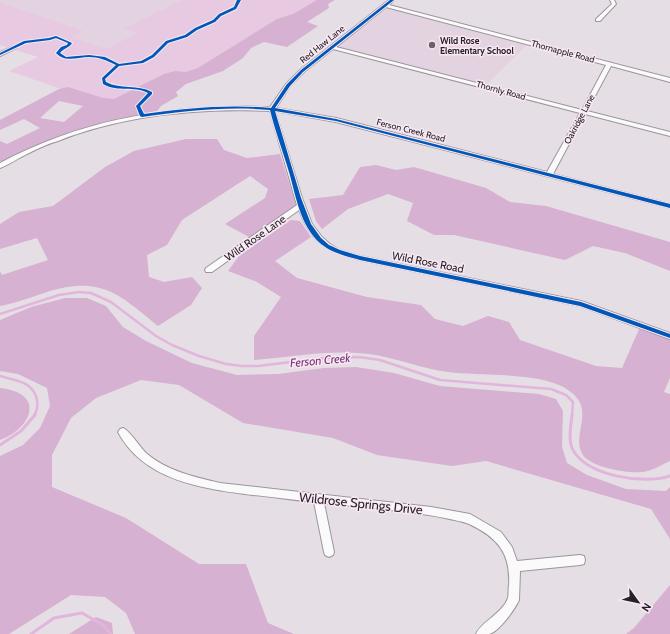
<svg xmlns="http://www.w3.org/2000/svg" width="670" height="634" font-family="Cabin,sans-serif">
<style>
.built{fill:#e3d3e0}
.green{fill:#e7cae2}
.forest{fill:#d6b1d1;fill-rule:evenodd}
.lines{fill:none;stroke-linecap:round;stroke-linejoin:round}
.stream-far1{stroke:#e2b5dc;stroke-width:2.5}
.stream{stroke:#e2b5dc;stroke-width:3}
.street-casing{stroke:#9c959b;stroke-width:2}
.street{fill:#fbfafb;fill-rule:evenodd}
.cycleway-casing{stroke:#f8e8f5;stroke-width:2}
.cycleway{fill:#0057b8;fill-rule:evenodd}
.poi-dot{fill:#6a646a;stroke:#f8e8f5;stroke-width:1.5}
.labels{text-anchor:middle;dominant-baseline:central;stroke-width:3;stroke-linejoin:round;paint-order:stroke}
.far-poi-label{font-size:9px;font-weight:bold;fill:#282227;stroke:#f8e8f5;text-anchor:start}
.far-street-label{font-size:9px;fill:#282227;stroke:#f8e8f5}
.street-label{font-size:11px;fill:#282227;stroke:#f8e8f5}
.water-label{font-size:12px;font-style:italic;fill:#7b3374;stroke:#f8e8f5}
.near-street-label{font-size:13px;fill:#282227;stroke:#f8e8f5}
</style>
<rect width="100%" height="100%" fill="#e6dee5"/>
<!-- built -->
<g class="built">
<path d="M0 0H181L124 29 136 33 107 49 71 37 84 31 0 2Z"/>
<path d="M387 5 529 43 486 85 334 47Z"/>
</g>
<!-- green -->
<path class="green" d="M181 0H324L179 87 137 115 9 71 38 57 0 45V2L84 31 72 37 107 49 136 33 123 29Z"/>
<!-- forest -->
<g class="forest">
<path d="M317 0H335L328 4 329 8 307 22 318 26 287 47 264 42 251 48 243 58 223 71 186 84 176 92 178 96 161 106 157 111C99 121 55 134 3 162L0 161V141L7 144 40 128 24 119 0 130V120L59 89 68 87 103 98 114 99 164 74 175 71 186 72 198 68 277 19 293 14ZM59 101 83 106 64 122 40 118Z"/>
<path d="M186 139H217L224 150 247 158 280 154 296 204 293 208 249 237 225 224 265 198 268 189 250 176 182 220 167 245 147 255 149 277 164 282 192 277 202 288 191 305 158 326C120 295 102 276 50 291 34 296 17 303 0 306V271L2 275 48 260 37 238 0 249V224L19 212 53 206 105 167 134 151Z"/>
<path d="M376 165 396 170 414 167 486 188 510 202 546 206 670 242V271L625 253 593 246 565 260 454 235H434L407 221 413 203 388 194 348 209 322 229 316 221 309 199 343 195 360 167Z"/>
<path d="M291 220 300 221 311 237 275 261 297 278 367 297 421 305 435 319 463 326 488 316 509 322 520 340 596 366 622 368 640 327 670 339V378L664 392 670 394V461C661 465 652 471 642 472 629 474 590 467 583 455 569 433 600 409 565 388 539 372 480 376 448 372 422 369 394 357 369 354 333 349 290 357 254 360V336L281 297 257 282 228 271 239 256Z"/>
<path d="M65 298H87L106 306 123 327 146 341 192 363 237 375 278 374 324 368 356 367 394 373 440 386 539 394 556 399 563 411 562 447 567 463 587 475 626 489 666 491 670 487V539L651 509 486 461 452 466 377 455 333 438 243 423 179 385 141 380 96 398 71 418 52 455V487L126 518 199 564H246L268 623 294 634H135L126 613 105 597 71 595 9 634H0V456L23 445 40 428 50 406 47 388 18 374 0 371V320L31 307Z"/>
<path d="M0 388C46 393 32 428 0 440Z"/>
<path d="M670 585V634H626L634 628Z"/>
<path d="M96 617 112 623 113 634H69Z"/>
</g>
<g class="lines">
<!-- stream-far1 -->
<g class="stream-far1">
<path d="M0 314 59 295 79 292 91 293 111 302 156 336 172 345 199 356 226 364 242 366H258L324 358 359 357 380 360 440 380 551 389 566 395 573 402 572 416"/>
<path d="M0 376C16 381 33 381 37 400 38 406 37 411 34 416"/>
</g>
<!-- stream -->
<g class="stream">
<path d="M572 415C571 426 568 438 572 448 584 476 645 485 670 476"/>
<path d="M0 445 21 431 35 415"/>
<path d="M31 634 54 618 82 613 103 625 111 634"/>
</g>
<!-- street casing -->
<g class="street-casing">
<g id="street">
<path d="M389 0H394L389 5 670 78V82L611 66 587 111 670 132V136L585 114 553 174 670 204V208L336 122 275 111 302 198 312 224 322 237 330 244 340 250 360 256 581 301 670 333V339L580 306 360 260C326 251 312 244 299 210L212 272H206L205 270 206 268 297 205 270 111C198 108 124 115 58 141 47 144 37 149 27 154 18 158 9 165 0 168V163C85 118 174 104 270 107L286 84 300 70ZM386 7 606 65 582 110 336 47ZM333 49 580 113 547 172 336 118 276 108 290 86 304 72Z"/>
<path d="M610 0H614L616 4 600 21H596V19L612 4Z"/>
<path d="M12 47 16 48 0 56V52Z"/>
<path d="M123 428C129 430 140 447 146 453 167 471 194 477 220 483L431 507 470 514 501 532 512 547 517 561 580 555 584 556 585 560 584 564 580 565 520 571 519 600C515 609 499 632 489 634 485 634 480 634 476 634 481 622 503 613 508 598 509 594 508 589 509 585 511 553 497 537 469 524 462 521 453 520 445 518 406 510 364 508 324 503L334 552 333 555 329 557 325 555 324 552 314 502C294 500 273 497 253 495 204 489 144 481 118 432L120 429Z"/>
</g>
</g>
<!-- street -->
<use href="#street" class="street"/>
<!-- cycleway casing -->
<g class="cycleway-casing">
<path id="cycleway" d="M237 0H241L236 9 221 16 215 22 197 30 187 37 168 43 154 57 143 63 119 66 105 79 106 82C121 90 137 84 152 92V94L140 106 144 114C186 108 228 104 271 108L287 84 301 70 390 0H394L303 72 290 86 275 108 336 119 670 204V208L336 121 275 111 301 198 311 224 321 238 329 245 340 250 360 256 581 302 670 334V338L580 306 360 260C346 256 332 253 321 244 300 226 296 196 289 172 283 151 275 131 270 110 227 106 185 111 142 117L140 116 136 106 148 93C134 85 119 93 103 84L102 78 116 65C106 60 99 57 89 57 77 57 65 63 56 53L61 47 67 45 68 43 56 38 50 40 26 43 0 55V53L24 41 49 38 56 36 72 43C69 48 64 48 60 53L66 57 89 55 105 57 119 64 141 61 152 55 166 41 185 35 195 28 213 20 219 14 234 7Z"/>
</g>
<!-- cycleway -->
<use href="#cycleway" class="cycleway"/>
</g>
<!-- markers -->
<circle class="poi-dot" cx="432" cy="45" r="4"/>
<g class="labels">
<!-- far-poi labels -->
<g class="far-poi-label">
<text x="440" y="40">Wild Rose<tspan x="440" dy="10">Elementary School</tspan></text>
</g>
<!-- far-street labels -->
<g class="far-street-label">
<text transform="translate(322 44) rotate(-39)">Red Haw Lane</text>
<text transform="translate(563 51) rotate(15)">Thornapple Road</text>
<text transform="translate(501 90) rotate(15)">Thornly Road</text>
<text transform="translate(579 119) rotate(-62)">Oakridge Lane</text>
<text transform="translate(411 130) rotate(14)">Ferson Creek Road</text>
</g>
<!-- street labels -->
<g class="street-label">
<text transform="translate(255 238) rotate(-35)">Wild Rose Lane</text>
<text transform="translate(428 262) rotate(11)">Wild Rose Road</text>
</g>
<!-- water labels -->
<g class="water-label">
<text transform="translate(320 360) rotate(-5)">Ferson Creek</text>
</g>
<!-- near-street labels -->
<g class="near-street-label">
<text transform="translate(361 503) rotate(6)">Wildrose Springs Drive</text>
</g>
</g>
<!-- north arrow -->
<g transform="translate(638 602) rotate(123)" stroke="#f8e8f5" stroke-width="3" paint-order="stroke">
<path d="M0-3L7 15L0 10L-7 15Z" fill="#282227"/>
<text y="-6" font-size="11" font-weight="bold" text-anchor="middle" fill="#282227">N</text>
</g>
</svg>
